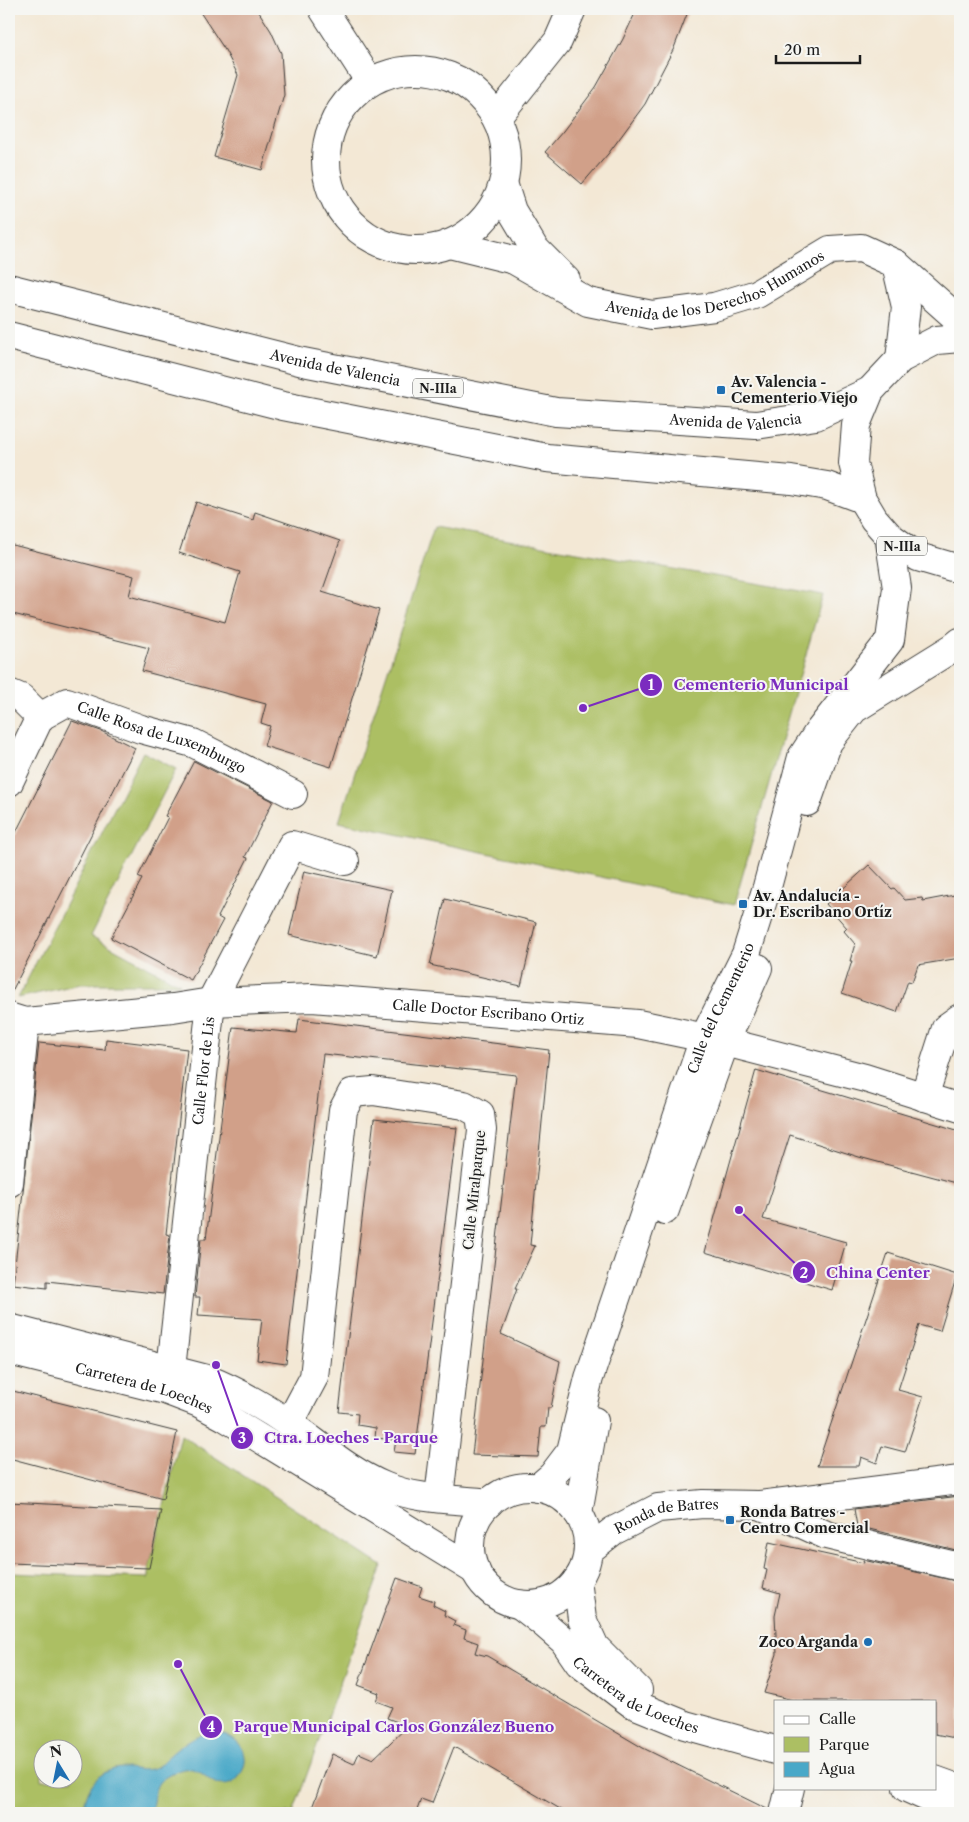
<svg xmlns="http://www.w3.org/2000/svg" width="969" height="1822" font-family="'Libre Caslon Text',serif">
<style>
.green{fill:#acbf63;stroke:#646e40;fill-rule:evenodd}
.water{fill:#49a8c8;stroke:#326272}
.building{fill:#d1a089}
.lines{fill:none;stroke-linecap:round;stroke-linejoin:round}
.minor-casing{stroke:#3c3b38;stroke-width:30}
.tertiary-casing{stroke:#3c3b38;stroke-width:30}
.trunk-casing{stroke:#3c3b38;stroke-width:30}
.minor{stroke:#fff;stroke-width:28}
.tertiary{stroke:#fff;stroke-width:28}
.trunk{stroke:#fff;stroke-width:28}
.poi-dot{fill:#1f6fb2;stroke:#f6f6f2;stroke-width:2}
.labels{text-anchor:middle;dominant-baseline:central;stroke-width:4;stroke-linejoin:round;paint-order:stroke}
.shield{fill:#f6f6f2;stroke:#5d5d5c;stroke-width:1}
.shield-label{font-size:12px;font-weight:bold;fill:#1c1c1c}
.street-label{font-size:14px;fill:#1c1c1c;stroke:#f6f6f2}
.poi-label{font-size:14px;font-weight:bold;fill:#1c1c1c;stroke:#f6f6f2;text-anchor:start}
.leader{fill:none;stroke:#7b2cbf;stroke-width:2}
.callout-dot{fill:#7b2cbf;stroke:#f6f6f2;stroke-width:2}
.mark-label{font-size:15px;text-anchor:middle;font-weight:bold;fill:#fff}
.callout-label{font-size:15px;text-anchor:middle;font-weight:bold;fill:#7b2cbf;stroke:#f6f6f2;stroke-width:4;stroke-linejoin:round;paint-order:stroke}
</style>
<rect width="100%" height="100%" fill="#f6f6f2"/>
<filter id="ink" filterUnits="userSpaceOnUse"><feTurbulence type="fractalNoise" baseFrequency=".02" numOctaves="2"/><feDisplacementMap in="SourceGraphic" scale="10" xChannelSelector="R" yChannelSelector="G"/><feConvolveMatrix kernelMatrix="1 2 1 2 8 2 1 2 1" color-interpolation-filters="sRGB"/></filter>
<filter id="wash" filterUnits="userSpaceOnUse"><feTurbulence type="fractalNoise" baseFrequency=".0096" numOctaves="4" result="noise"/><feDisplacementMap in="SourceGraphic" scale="20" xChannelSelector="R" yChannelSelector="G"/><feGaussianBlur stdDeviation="1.12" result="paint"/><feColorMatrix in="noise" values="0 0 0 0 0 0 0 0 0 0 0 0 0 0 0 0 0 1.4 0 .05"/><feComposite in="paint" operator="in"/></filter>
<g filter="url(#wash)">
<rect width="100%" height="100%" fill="#f3e8d5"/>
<!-- green -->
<g class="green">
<path d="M434 527 823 595 734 905 339 822Z"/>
<path d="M143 752 176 769 91 936 180 984H80L18 998Z"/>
<path d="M181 1435 382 1566 293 1813H9V1573L149 1578V1568ZM42 1750H72V1780H42Z"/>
</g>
<!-- water -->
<path class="water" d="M208 1732C230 1730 254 1748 242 1772 240 1776 236 1781 232 1783 207 1794 204 1756 173 1773 168 1776 161 1779 158 1784 153 1792 154 1804 150 1813H84C84 1788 99 1767 126 1768 140 1769 143 1772 157 1767 172 1753 188 1737 208 1732Z"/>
<g id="blocks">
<!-- building -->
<g class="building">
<path d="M198 9H257L271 31 281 53 284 95 262 170 214 157 238 75 225 50Z"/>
<path d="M637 9H689L674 48 645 104 608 154 582 184 545 152 563 131 596 87 623 39Z"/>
<path d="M196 502 253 520 255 512 340 541 322 592 379 610 331 767 264 746 270 726 261 723 266 704 142 671 149 648 9 613V544L134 576 129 596 225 622 240 572 179 553Z"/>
<path d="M72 721 101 731 135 748 9 997V846Z"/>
<path d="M194 761 273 801 245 857 248 858 218 917 223 920 191 980 111 938 142 879 138 877 168 817 165 816Z"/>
<path d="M869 865 892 889 894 888 905 900 922 898 923 901 960 894V958L918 965 912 982 908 981 897 1012 842 993 852 961H850L855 944 844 931 847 928 826 904Z"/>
<path d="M304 871 392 890 377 956 289 935Z"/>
<path d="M445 899 536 922 521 986 430 965Z"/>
<path d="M299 1019 549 1050 530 1245 535 1246 515 1289H517L501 1334 560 1361 551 1408H548L546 1427H541L538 1457 472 1455 516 1075 323 1054 286 1364 257 1360 262 1319 198 1315 200 1297H195L201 1239H206L233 1027 297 1033Z"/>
<path d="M106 1039 187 1049 166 1234 170 1235 163 1294 47 1281V1288L13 1284 39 1043 105 1050Z"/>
<path d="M756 1070 960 1131V1184L859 1157 790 1135 763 1219 846 1242 832 1290 705 1252Z"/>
<path d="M374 1119 457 1128 415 1454 394 1452 396 1440 375 1438 376 1428 357 1425 358 1414 339 1412Z"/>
<path d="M888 1253 957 1275 940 1331 919 1325 898 1390 923 1397 905 1452 882 1446 877 1463 861 1457 859 1466H817Z"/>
<path d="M9 1390 177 1432 163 1499 9 1458Z"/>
<path d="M960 1496V1551L857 1526 854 1509Z"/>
<path d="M9 1502 161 1510 149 1568 9 1563Z"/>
<path d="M769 1542 864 1563 863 1560 960 1582V1739L935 1734V1701H797L764 1693 777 1654 775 1616 780 1593 763 1588 767 1570 764 1569Z"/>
<path d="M397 1578 422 1587 419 1596 434 1601 433 1605 445 1611 444 1615 455 1621 453 1625 466 1630 464 1638 478 1643 475 1653 487 1656 643 1748 769 1810V1813H567L454 1747 432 1803 421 1799 416 1813H310L332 1754 354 1764 359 1753 373 1759 408 1726 387 1718 392 1707 376 1701 379 1693 358 1685Z"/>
</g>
</g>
</g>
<g filter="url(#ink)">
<use href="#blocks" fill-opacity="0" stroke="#3c3b38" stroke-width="1"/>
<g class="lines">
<!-- minor casing -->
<g class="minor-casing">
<g id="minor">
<path d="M323 9 370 82"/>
<circle cx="416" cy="160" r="90"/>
<path d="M498 116 558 41 572 9"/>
<path d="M504 186 512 211 534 248 566 280"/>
<path id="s1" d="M449 244 514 260 588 302 652 315 714 307 757 294 830 250 861 248 896 264 960 321"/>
<path d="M896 264 906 307 900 359"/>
<path d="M9 693 21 698 40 717"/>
<path id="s2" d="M40 717 67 702 141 729 193 743 293 794"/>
<path d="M9 782 40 717"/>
<path d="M807 802 828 742 854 709 954 647 960 642"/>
<path id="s3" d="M9 1017 25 1022 173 1008 211 1002 312 998 638 1024 725 1042 865 1078 960 1108"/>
<path d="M924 1097 946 1028 960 1018"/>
<path d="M9 1183 25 1022"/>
<path d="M665 1210 725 1042 758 968"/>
<path d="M9 1328 207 1379C237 1391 265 1407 291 1425 321 1446 350 1472 384 1486 416 1500 455 1499 489 1503"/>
<path id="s4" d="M9 1351 165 1390 199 1403 225 1417 476 1571"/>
<path id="s5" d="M171 1369 211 1002 292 845 345 861"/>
<path d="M289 1424 314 1377 343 1110 352 1093 373 1091 464 1105 480 1114 482 1130 439 1497"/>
<path id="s6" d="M538 1488 552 1476 571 1451 589 1378 704 1038 746 954 767 887 802 757 819 731 890 640 897 588 889 536"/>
<path d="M760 1505 826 1535 960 1567"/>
<path d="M578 1513 594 1421"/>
<path d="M784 1813 790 1788"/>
</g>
</g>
<!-- tertiary casing -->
<g class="tertiary-casing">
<g id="tertiary">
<circle cx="529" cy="1546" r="59"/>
<path id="s7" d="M588 1551 613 1531 658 1508 703 1504 760 1505 960 1480"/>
<path d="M577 1580 582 1619 595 1647 638 1690"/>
<path id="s8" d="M519 1604 542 1622 564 1641 579 1663 631 1703 685 1725 775 1750"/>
<path d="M935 1780 960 1789"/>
<path d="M907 1788 960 1812"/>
</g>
</g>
<!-- trunk casing -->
<g class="trunk-casing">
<g id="trunk">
<path id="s9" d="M9 288 303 362 556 412 756 425 816 416 870 391"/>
<path d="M9 336 283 406 547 458 791 480 827 486 862 499"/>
<path d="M960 338 937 340 900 359 870 391 856 425 853 463 862 499 874 519 889 536 918 557 952 567H960"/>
</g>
</g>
<!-- minor -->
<use href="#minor" class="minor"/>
<!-- tertiary -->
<use href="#tertiary" class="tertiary"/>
<!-- trunk -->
<use href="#trunk" class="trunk"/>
</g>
</g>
<!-- markers -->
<g class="poi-dot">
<rect x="716" y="385" width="10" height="10" rx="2.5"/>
<rect x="738" y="899" width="10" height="10" rx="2.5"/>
<rect x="725" y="1515" width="10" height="10" rx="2.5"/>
<circle cx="868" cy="1642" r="5"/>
</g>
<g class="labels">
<!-- shield labels -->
<g class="shield">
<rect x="413" y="378.5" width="50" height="19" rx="4"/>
<rect x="877" y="536.5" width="50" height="19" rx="4"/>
</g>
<g class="shield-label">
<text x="438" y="388">N-IIIa</text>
<text x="902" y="546">N-IIIa</text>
</g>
<!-- street labels -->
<g class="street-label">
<text stroke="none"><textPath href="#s1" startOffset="286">Avenida de los Derechos Humanos</textPath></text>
<text stroke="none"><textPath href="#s9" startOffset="336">Avenida de Valencia</textPath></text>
<text stroke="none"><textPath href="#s9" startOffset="741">Avenida de Valencia</textPath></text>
<text stroke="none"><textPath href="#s2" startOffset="132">Calle Rosa de Luxemburgo</textPath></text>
<text stroke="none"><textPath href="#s6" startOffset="518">Calle del Cementerio</textPath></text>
<text stroke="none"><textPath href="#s3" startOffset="482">Calle Doctor Escribano Ortiz</textPath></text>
<text stroke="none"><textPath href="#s5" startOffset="300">Calle Flor de Lis</textPath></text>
<text transform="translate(474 1190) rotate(-84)">Calle Miralparque</text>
<text stroke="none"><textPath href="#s4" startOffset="140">Carretera de Loeches</textPath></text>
<text stroke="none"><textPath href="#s7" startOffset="89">Ronda de Batres</textPath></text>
<text stroke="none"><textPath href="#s8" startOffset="151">Carretera de Loeches</textPath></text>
</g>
<!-- poi labels -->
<g class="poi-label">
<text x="731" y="382">Av. Valencia -<tspan x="731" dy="16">Cementerio Viejo</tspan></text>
<text x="753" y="896">Av. Andalucía -<tspan x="753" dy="16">Dr. Escribano Ortíz</tspan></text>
<text x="740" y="1512">Ronda Batres -<tspan x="740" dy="16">Centro Comercial</tspan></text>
<text x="858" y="1642" text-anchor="end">Zoco Arganda</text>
</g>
</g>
<!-- callouts -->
<path class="leader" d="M583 708L651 685M739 1210L804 1272M216 1365L242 1438M178 1664L211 1727"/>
<g class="callout-dot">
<circle cx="583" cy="708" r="5"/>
<circle cx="739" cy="1210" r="5"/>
<circle cx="216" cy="1365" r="5"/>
<circle cx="178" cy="1664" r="5"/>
<circle cx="651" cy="685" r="12"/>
<circle cx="804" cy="1272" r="12"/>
<circle cx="242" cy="1438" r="12"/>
<circle cx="211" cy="1727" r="12"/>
</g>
<g class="mark-label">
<text x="651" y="690">1</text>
<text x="804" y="1278">2</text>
<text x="242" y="1443">3</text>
<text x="211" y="1732">4</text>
</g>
<g class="callout-label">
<text x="761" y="690">Cementerio Municipal</text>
<text x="878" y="1278">China Center</text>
<text x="351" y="1443">Ctra. Loeches - Parque</text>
<text x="394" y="1732">Parque Municipal Carlos González Bueno</text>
</g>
<!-- margin -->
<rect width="969" height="1822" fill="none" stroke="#f6f6f2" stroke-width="30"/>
<!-- legend -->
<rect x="774" y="1700" width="162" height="90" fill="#f6f6f2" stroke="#9f9f9c"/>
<rect x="784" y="1716" width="25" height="8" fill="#ffffff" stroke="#9f9f9c"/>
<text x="819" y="1724" font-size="15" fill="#1c1c1c">Calle</text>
<rect x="784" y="1737" width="25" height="15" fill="#acbf63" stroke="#9f9f9c"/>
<text x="819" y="1750" font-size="15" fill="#1c1c1c">Parque</text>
<rect x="784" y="1762" width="25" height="15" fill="#49a8c8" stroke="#9f9f9c"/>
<text x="819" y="1774" font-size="15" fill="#1c1c1c">Agua</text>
<!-- north arrow -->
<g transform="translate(58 1764) rotate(350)"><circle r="24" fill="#f6f6f2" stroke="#9f9f9c"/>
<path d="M0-4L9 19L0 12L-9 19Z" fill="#1f6fb2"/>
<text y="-8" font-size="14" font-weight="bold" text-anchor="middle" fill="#1c1c1c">N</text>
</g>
<!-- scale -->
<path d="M776 55v8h84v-8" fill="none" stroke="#1c1c1c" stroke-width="2.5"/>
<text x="784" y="55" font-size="15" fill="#1c1c1c" stroke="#f6f6f2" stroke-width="4" paint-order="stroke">20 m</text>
</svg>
